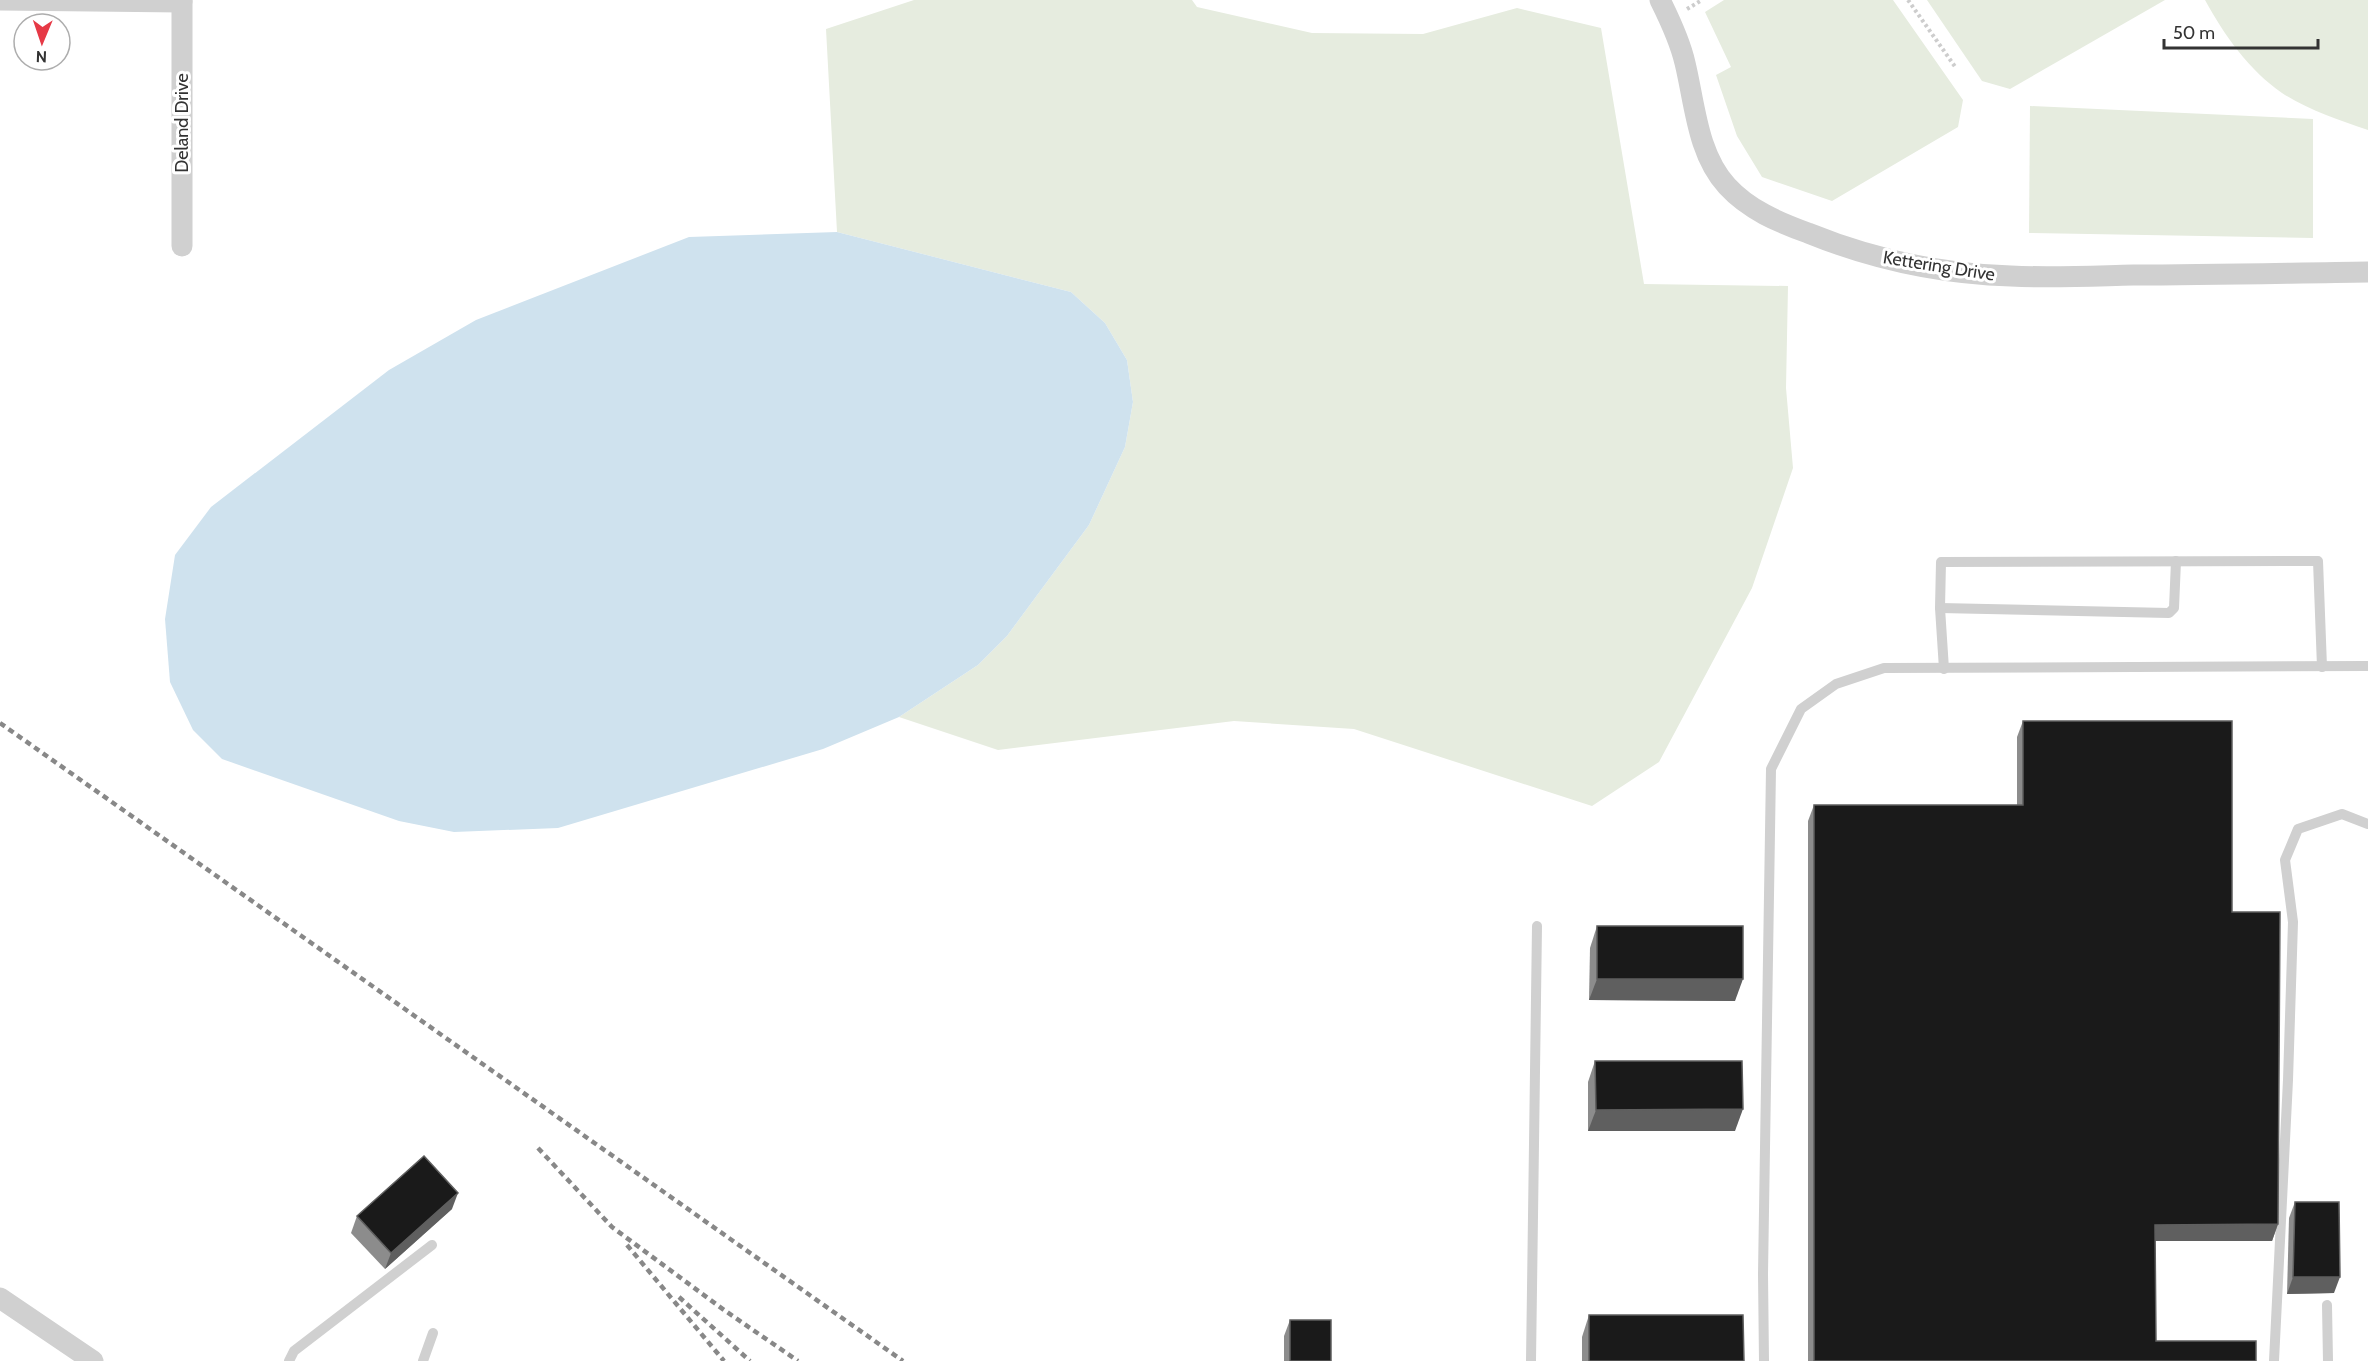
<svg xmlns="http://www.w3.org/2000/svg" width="2368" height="1361" font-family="Cabin,sans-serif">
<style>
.green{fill:#e6ecdf}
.water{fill:#cfe2ee}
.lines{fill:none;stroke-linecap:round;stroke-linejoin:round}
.path{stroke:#cdcdcd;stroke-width:4;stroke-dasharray:3 3;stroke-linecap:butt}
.service{stroke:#d0d0d0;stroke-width:10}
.minor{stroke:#d0d0d0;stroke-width:21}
.rail{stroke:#888;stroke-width:4.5;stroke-dasharray:6 4.5;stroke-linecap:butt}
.wall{fill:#8c8c8c}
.shaded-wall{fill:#5f5f5f}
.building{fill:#1a1a1a;stroke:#5f5f5f;stroke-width:1.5}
.labels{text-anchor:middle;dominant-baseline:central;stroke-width:6;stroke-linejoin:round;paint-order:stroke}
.street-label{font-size:18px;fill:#333;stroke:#fff}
</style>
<rect width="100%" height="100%" fill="#fff"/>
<!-- green -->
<g class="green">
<path d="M914 0H1192L1197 7 1312 33 1423 34 1517 8 1601 28 1644 284 1788 286 1786 388 1793 468 1752 588 1659 762 1592 806 1354 729 1234 721 998 750 899 717 978 665 1007 636 1089 525 1125 447 1133 402 1127 360 1105 323 1071 292 837 232 826 29Z"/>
<path d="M1724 0H1893L1963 100 1958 127 1832 201 1762 177 1737 136 1716 75 1731 67 1705 12Z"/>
<path d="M1927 0H2165L2010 89 1982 81Z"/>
<path d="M2205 0H2368V130C2339 120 2308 110 2282 93 2249 70 2224 35 2205 0Z"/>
<path d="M2030 106 2313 119V238L2029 233Z"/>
</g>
<!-- water -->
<path class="water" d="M837 232 1071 292 1105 323 1127 360 1133 402 1125 447 1089 525 1007 636 978 665 899 717 823 749 558 828 454 832 399 821 222 759 193 730 170 682 165 619 175 555 211 507 389 370 476 320 689 237Z"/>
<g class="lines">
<!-- path -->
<g class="path">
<path d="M1908 0 1956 68"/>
<path d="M1687 9 1702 0"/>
</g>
<!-- service -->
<g class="service">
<path d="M1940 608 2169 613 2174 608 2176 561"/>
<path d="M1944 669 1940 608 1941 562 2318 561 2322 667"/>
<path d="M2327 1305 2328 1361"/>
<path d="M289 1361 294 1351 432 1245"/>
<path d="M423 1361 433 1333"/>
<path d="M1531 1361 1537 926"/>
<path d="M1764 1361 1763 1274 1771 769 1801 709 1836 684 1884 668 2368 666"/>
<path d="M2274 1361 2288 1080 2293 922 2285 860 2298 829 2342 814 2368 824"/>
</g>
<!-- minor -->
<g class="minor">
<path d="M0 0 182 2"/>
<path d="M182 0V246"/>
<path d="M1660 0C1670 20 1680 41 1685 63 1695 104 1697 153 1727 186 1749 210 1778 222 1808 233 1872 259 1941 274 2011 276 2051 278 2092 276 2133 275 2211 275 2290 273 2368 272"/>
<path d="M0 1298 93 1361"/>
</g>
<!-- rail -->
<g class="rail">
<path d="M0 723 903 1361"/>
<path d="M538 1148 612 1227 724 1310 798 1361"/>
<path d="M627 1245 724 1361"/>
<path d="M679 1297 750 1361"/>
</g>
</g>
<!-- wall -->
<g class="wall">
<path d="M2023 721 2232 912 2278 1224 2272 1241H2155L2156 1341 2256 1361H1808V821L1814 805H2017V737Z"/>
<path d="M1597 926 1735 1001 1589 1000 1590 948Z"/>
<path d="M1595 1061 1735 1131H1588V1082Z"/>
<path d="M2295 1202 2334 1293 2287 1294 2289 1218Z"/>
<path d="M452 1209 385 1269 351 1233 357 1216Z"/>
<path d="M1589 1315 1744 1361H1582V1337Z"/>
<path d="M1290 1320 1331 1361H1284V1336Z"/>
</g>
<!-- shaded-wall -->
<g class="shaded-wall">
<path d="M1597 979H1743L1735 1001 1589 1000Z"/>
<path d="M1743 1109 1735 1131H1588L1596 1110Z"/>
<path d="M458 1193 452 1209 385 1269 391 1253Z"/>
<path d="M2278 1224 2272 1241H2149L2155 1225Z"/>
<path d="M2293 1277H2340L2334 1293 2287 1294Z"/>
</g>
<!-- building -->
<g class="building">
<path d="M2023 721H2232V912H2280L2278 1224 2155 1225 2156 1341H2256V1361H1814V805H2023Z"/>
<rect x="1597" y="926" width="146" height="53"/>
<path d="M1595 1061H1742L1743 1109 1596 1110Z"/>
<path d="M424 1156 458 1193 391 1253 357 1216Z"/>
<path d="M2295 1202H2339L2340 1277H2293Z"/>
<path d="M1589 1315H1743L1744 1361H1589Z"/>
<rect x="1290" y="1320" width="41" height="41"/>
</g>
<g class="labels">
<!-- street labels -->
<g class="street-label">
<text transform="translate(182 123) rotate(-90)">Deland Drive</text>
<text transform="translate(1939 266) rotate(9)">Kettering Drive</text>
</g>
</g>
<!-- north arrow -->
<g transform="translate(42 42) rotate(182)"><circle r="28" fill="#ffffff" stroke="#adadad" stroke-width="1.5"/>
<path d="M0-4.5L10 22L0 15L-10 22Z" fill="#e63946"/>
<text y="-9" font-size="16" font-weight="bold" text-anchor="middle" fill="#333333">N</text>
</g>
<!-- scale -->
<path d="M2164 39v9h154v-9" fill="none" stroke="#333333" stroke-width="3"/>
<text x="2173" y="39" font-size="18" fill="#333333" stroke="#ffffff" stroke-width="4.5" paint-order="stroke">50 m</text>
</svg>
